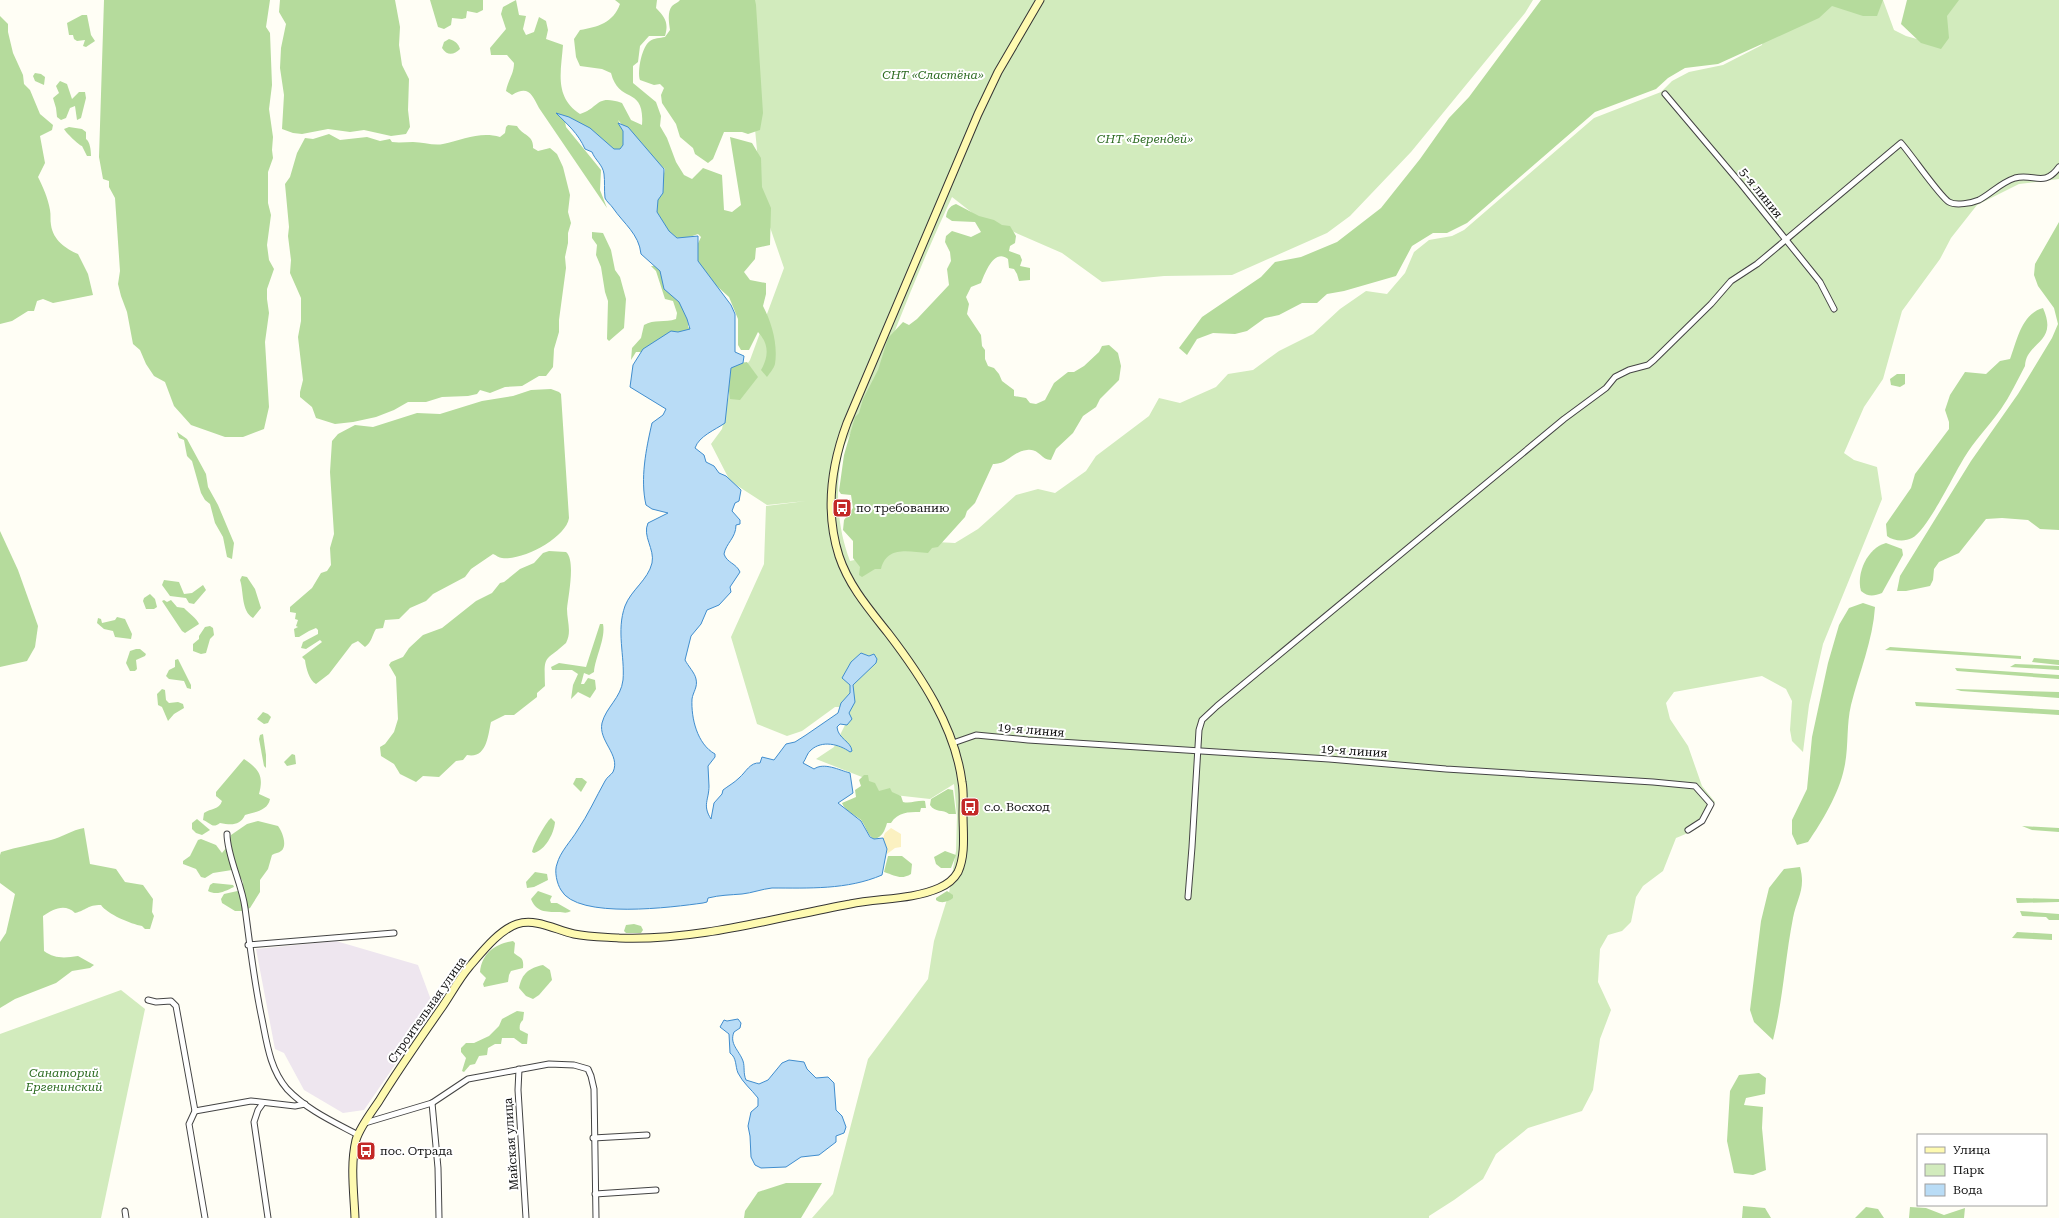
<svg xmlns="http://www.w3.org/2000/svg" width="2059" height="1218" font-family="'Roboto Serif',serif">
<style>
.industrial{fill:#eee6ef}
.green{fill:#d2ebbd}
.forest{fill:#b5db9c}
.sand{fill:#fbf1c1}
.water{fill:#b9dcf6;stroke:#408dce}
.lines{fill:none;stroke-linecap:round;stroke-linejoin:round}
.street-casing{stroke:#444;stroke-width:7}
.secondary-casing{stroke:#333;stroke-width:9}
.street{stroke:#fff;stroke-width:5}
.secondary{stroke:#fefab1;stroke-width:7}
.labels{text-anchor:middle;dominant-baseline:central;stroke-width:4;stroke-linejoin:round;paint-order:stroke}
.park-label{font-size:12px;font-style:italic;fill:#2b6a20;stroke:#fff}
.street-label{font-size:12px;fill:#111;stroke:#fff}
.poi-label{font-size:12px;fill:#111;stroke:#fff;text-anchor:start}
</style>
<rect width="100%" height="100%" fill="#fffef5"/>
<!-- industrial -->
<path class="industrial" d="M336 941 418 965 434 1008 364 1110 343 1113 304 1090 284 1053 275 1049 256 949Z"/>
<!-- green -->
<g class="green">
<path d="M743 0H1533L1525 13 1411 152 1350 216 1327 233 1232 275 1164 276 1102 282 1062 253 975 215 952 197C920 265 893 335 866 405 861 419 844 440 842 454 835 489 837 527 850 561L936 542 955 543 978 529 1016 495 1038 489 1055 493 1086 471 1096 456 1149 416 1159 398 1180 403 1216 387 1228 374 1253 370 1279 351 1313 334 1340 309 1366 291 1387 294 1405 273 1414 252 1429 240 1452 236 1464 230 1594 118 1661 92 1672 81 1689 72 1723 65 1762 45 1765 26 1787 9 1883 0 1894 30 1906 36 1924 41 1949 0H2059V179L2019 184 1977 205 1951 238 1940 259 1902 311 1883 379 1864 407 1844 453 1854 460 1877 467 1882 499 1823 644 1809 705 1803 752 1792 741 1790 730 1792 701 1786 689 1762 676 1674 692 1666 703 1670 719 1688 746 1702 786 1715 802C1704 827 1701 828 1676 838L1663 871 1643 886 1636 897 1631 922 1622 931 1608 935 1600 949 1598 982 1611 1010 1600 1039 1593 1090 1582 1111 1528 1128 1496 1154 1483 1179 1454 1200 1429 1216V1218H812L833 1194 868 1059 928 979 934 941 949 893 956 851 957 816 954 784 930 799 894 795 879 797 862 777 816 759 834 747 846 723 850 707H835L802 731 787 736 757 724 731 637 764 564 766 506 806 501 767 505 730 481 711 444 722 429 730 389 750 360 784 268 762 204Z"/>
<path d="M121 990 145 1009 101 1218H0V1034Z"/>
</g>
<!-- forest -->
<g class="forest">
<path d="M104 0H270L266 27 270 33 272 85 269 109 273 137 272 150 273 158 268 172V203L271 215 267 245 269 260 274 269 267 289V299L269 313 265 342 269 407 264 429 243 437H225L191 425 174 406 165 382 154 376 146 364 140 350 133 344 127 312 121 296 118 284 120 271 115 198 109 187V181L103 179 99 157Z"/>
<path d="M280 0H395L400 27 399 45 402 65 409 79 408 110 410 127 406 134 391 136 364 130 350 132 328 129 302 134 293 133 282 129 284 95 280 68 281 48 286 24 279 12Z"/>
<path d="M430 0H483V10L477 13 467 11 466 18 462 19 452 18 451 25 444 29 438 27Z"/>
<path d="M516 0 519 15 526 16 523 29 526 35 534 32 539 17 546 21 548 30 546 39 563 45C561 72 554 97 580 114 600 108 595 94 622 103L631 120 642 125C645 85 619 105 611 73L602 69 580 66 576 57 574 39 580 30C598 27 613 23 620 4L615 0H657L656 8C665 17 669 23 665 36H649L640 46 638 62 633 66V83L656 102 661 116 660 126 667 138 676 162 684 175 692 179 703 168 722 175 724 210 732 212 741 205 730 137 752 143 761 158 762 187 771 208 770 245 756 248 755 259 744 272 750 280 766 283V294L763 306C772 323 778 345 775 364 774 368 770 373 767 377L761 370C769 356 769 344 758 332L749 350H741L738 345V319L729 297 710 280 700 265 694 252 701 237 698 234C671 245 670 233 655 213 656 198 662 184 665 169L647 154 618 120 627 140V147L618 152 564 116 566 127 601 170 600 190 607 208 539 108C532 94 528 85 512 95L506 91C508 80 514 74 514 63L507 55H491L490 48 506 29 501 14 503 7Z"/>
<path d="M680 0H755L756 5 763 113 760 130 748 134 742 132H724L713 159 708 163 695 154 693 148 680 137 676 124 662 103 661 95 664 88 660 84 654 85 640 80C637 71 642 46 650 41 654 38 660 38 665 37L670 30C669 23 667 12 672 6 675 3 678 3 680 0Z"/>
<path d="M1541 0H1883L1877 16H1863L1832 6 1819 18 1718 64 1685 68 1668 78 1656 89 1595 112 1467 223 1447 233H1433L1412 246 1396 276 1344 291 1327 294 1317 303H1302L1279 315 1265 318 1247 331 1235 334 1213 333 1197 339 1187 355 1179 348 1202 317 1261 277 1275 262 1301 257 1337 242 1381 208 1420 159 1449 118 1469 97Z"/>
<path d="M1907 0H1959L1947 16 1949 38 1941 49 1921 43 1901 24Z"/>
<path d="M82 15H87L91 35 95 41 86 47 83 46 85 40 77 41 74 39 73 35H69L67 23Z"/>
<path d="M0 16 8 24V32L13 53 23 75 24 84 30 90 40 114 53 125 52 130 40 136 45 163 38 177C43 187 48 198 50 210 51 215 50 220 51 225 53 240 66 249 78 254L88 274 93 295 53 303 43 299 37 301 34 311H28L12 321 0 324Z"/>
<path d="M449 39C455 41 458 43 460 49 454 55 447 56 442 48L444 42Z"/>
<path d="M35 73 41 74 45 77 44 85 35 81 33 76Z"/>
<path d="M60 81 67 84 72 99 79 92H85L86 98 81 118 77 120 75 106 70 108 66 118 61 120 57 117 56 108 53 98 59 93 56 86Z"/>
<path d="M508 125 517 126C523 136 534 135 533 148L538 151 550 148 557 154 563 167 570 195 568 212 571 223 568 233V243L565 257 566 268 559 320V332L554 349 553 367 546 376H539L522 386 505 387 490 393 480 390 477 394 468 396 442 397 426 402H408L394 410 376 417 353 422 335 424 316 418 312 407 300 397V392L303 380 298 337 301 321V298L290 273 291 260 288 236 289 227 285 184 290 177 297 153 305 138 313 139 329 134 340 140 367 137 380 141 390 139 392 142C399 143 406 142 413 142 423 142 434 146 443 144 463 140 480 131 500 137L505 133 506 127Z"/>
<path d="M69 127 82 129 86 132V139C90 142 91 150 91 156H87L82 146C79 145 66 133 64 129Z"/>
<path d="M956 204 979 216 994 220 1002 225 1010 226 1016 236 1015 243 1010 246 1009 251 1020 255 1022 260 1020 266 1030 268V280L1019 281 1017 274 1014 269 1009 268 1008 259C994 248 985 273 981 283L971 287 966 297 969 304 967 314 981 335 982 346 985 350V359L988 366 994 368 999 374 1002 381 1014 390V396L1026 398 1030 403 1036 404 1045 400 1054 383 1068 372H1074L1084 366 1099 352 1102 346 1109 345 1118 353 1121 366 1119 380 1100 399 1096 407 1083 416 1073 433 1056 449 1051 460C1041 460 1039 448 1027 450 1013 451 1007 465 993 464L975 503 967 511 965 517 938 547 932 548 928 553C909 552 887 545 881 569H875L862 577 859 575 860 567 853 558V541L843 530 844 520 853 508 851 495 841 494 839 491 844 455 855 417 859 413 863 399 878 370 888 338 903 322 909 325 917 319 949 285 947 269 951 261 950 252 945 242 946 236 952 231 971 237 981 232 975 222 952 221 946 217C947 211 949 206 956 204Z"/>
<path d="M2059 222V530L2040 529 2028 520 2002 518 1986 519 1959 553 1939 562 1934 569 1933 580 1930 586 1906 591H1897L1900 576 1971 461 2018 394 2052 338 2058 324 2054 308 2038 286 2034 275 2035 264Z"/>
<path d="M592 232 603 233 611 250 615 270 620 277 626 299 624 328 609 341 607 339 608 301 605 292 601 267 596 255 597 245 592 238Z"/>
<path d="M651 266H657C668 283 689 305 688 327L692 330 650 352H636L631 360 632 348 641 338 644 325C654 319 665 323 676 319L677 313 673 301 665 299 656 271Z"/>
<path d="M2043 308C2059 344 2026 341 2025 366 2017 381 2010 396 2001 409 1989 426 1974 441 1964 458 1954 474 1927 531 1912 538 1905 542 1893 541 1887 536L1886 524 1911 488 1915 474 1949 429V422L1945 410 1950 395 1965 372 1986 374 2000 361 2010 359C2017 341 2021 314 2043 308Z"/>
<path d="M747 362 758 377 740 400 730 399 727 375 734 364Z"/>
<path d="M1897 374H1905V384L1900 387 1891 385 1890 379Z"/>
<path d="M551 389 559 392 561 394 569 518C566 538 522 561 502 558 499 558 496 555 493 554L471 569 465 577 433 594 426 601 410 608 399 619 385 620 383 628 376 629C372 635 372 642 365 647L358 641 352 644 329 674 316 684C309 680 306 668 305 660L302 657 322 642 320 640 306 649 301 648 303 642 318 634V630L316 628 309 631 299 637H295L294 629 298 627 296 626 298 620 295 619 296 613 290 612V607L312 588 321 573 327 571 331 565 330 548 334 534 330 472 332 441 338 434 355 425 373 427 417 413 440 414 482 401 513 396 531 390Z"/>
<path d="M177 432 187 439 206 474 208 487 218 505 234 543 232 559 227 557 223 537 215 523 210 504 205 500 201 493 192 461 187 456 184 440 179 438Z"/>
<path d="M0 531 18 570 38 626 35 647 27 661 0 667Z"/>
<path d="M1886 543 1902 549 1903 555 1882 593C1874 596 1868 597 1861 591 1856 574 1867 548 1886 543Z"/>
<path d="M549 551 566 552C576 560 568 597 567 609 567 621 572 632 566 643 544 663 544 653 545 686L537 693V697L514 715H505L491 722C488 735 487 759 467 755L463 760 456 761 439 777 423 776 416 782 400 774 394 764 381 756 380 747 385 744 394 732 398 719 396 677 389 665 391 662 403 657 409 648 423 635 442 628 476 601 492 593 500 583 504 582 520 569 534 563 543 553Z"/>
<path d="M242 576 247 577 255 589 261 608 253 618C241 611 244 592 240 580Z"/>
<path d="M164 580 179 582 184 594 192 593 203 585 206 590 194 604 189 603 186 598 170 596 162 585Z"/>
<path d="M150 594 155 599 157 607 154 609H146L143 601 144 598Z"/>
<path d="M164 600 167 602 171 600 177 607 184 608C189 613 197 619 199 624L185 633 182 631 162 601Z"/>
<path d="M1863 603 1875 607C1873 640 1859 673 1851 705 1846 726 1849 748 1844 769 1839 793 1822 822 1808 842L1797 845 1792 834V820L1807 789 1812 737 1828 663 1839 625 1849 608Z"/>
<path d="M117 617 125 619 132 634 131 639 115 637 113 631 104 629 97 623 98 618 101 619 102 623 115 620Z"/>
<path d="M600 624H603C606 638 595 658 594 672L589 675 584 673 581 684H584L588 678 595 680 596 689 590 698 578 692 571 699 573 685 578 674 572 670H552L551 667 559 663 586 667Z"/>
<path d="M210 626 213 628 214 635 210 639 206 653 201 654 193 651V644L199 639V636L205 627Z"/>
<path d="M1890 647 2021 656V659L1885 650Z"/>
<path d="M136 649H140L146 654 145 656 136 660 137 669 135 671H130L126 663 130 651Z"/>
<path d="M2034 658 2059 660V665L2032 662Z"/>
<path d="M178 659 191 685V689L187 688 184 681 169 679 166 676 169 670 175 667V660Z"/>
<path d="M2015 664 2059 666V670L2010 667Z"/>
<path d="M1955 668 2059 675V679L1957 671Z"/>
<path d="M162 689 165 690 166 700 169 703 178 702 183 704 184 708 174 714 168 721 162 707 158 705 157 694Z"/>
<path d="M1955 689 2059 692V698L1961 691Z"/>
<path d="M1915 702 2059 710V715L1916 706Z"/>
<path d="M263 712 268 714 271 717 268 723 264 724 257 719Z"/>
<path d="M263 734 266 755V768L264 766 259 739 260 735Z"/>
<path d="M292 754 295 755 296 764 287 766 284 762Z"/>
<path d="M244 759C259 769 264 776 259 794L270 799C268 811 254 812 245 815 240 826 231 825 220 823 212 829 211 823 203 820L204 813C211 808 219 810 222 801L216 796V792Z"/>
<path d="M864 775H868L869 781 875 783 879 791 890 788 892 792 901 796 903 802C910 804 918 800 925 801L926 808H921L920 812C908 812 898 812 891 823H887C885 830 882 838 874 839 867 835 866 826 861 820 855 815 844 810 842 803L856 797 855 790 861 786 859 780Z"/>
<path d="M576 778H582L587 782 581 792 573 784Z"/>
<path d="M948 789 953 790 956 814H949C943 809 935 813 930 805L931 799Z"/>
<path d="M551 818 555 822C554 834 545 850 534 853L532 852C533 845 546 822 551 818Z"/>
<path d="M197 819 210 830 202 835 196 833 192 829V823Z"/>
<path d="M258 821 278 826C282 831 288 846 281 851 279 853 275 853 272 855L268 869 260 880V892L250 908 243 911H235L222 903 221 899 224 894 242 890C245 881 241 880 238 873 234 863 229 848 230 838L231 835 247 824Z"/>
<path d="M2022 826 2059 828V832L2032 830Z"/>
<path d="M84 828 90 864 116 869 125 882 143 885 153 899 152 912 154 916 150 929H145L142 926C131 924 107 914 101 905 87 905 87 910 75 913 65 903 53 909 43 916L44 951C55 959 65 958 78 956L94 965 90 968 72 971 56 983 15 999 0 1008V942L6 933 15 894 0 883V855L1 852C17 847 34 844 51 840 62 837 72 830 84 828Z"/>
<path d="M201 839 216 845 222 853 226 848 232 870 213 873 205 878 201 877 196 869 183 864V861L190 856 198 840Z"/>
<path d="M945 851 956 855 951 868H941L936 864 934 857Z"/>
<path d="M888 856H902L912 864 911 874C901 880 896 876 884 872Z"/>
<path d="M1800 867C1806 889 1797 898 1793 918 1785 959 1783 1000 1773 1040L1754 1022 1750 1010 1761 921 1769 888 1784 869Z"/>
<path d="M535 872 547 874 548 880 534 887 527 888 526 882Z"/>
<path d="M213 883 233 885 234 887C225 891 217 896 208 891L210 885Z"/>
<path d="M538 891 552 896 550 900 551 903H557L571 911C566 914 563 912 558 912 546 912 536 912 531 899Z"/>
<path d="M947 891 953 895V898C948 902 941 904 936 900V898Z"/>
<path d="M2016 898 2059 899V902L2017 903Z"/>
<path d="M2020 911 2059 914V920H2049L2046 917 2022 916Z"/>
<path d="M634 924 641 926 643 930 641 933H626L624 931 626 925Z"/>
<path d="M2017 932 2052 934V940L2012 938Z"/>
<path d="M513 941 515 943 514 953C521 959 524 957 523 968L511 971 509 975 508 982 484 987 483 984 486 978 480 972C482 953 495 944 513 941Z"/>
<path d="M543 965 550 970 552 980 539 995 533 999 526 996 519 988C522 973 529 968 543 965Z"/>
<path d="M517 1011 524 1012 523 1020C520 1022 519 1027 520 1030L528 1034 527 1044H522L514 1038H502L501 1044H495L488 1048 487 1055 479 1056 475 1064 470 1065 464 1072 462 1071 466 1058 461 1052V1048L466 1043H474L489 1036 499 1026 502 1019Z"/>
<path d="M1759 1073 1766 1078 1765 1094 1746 1098 1744 1105 1763 1107 1762 1128 1766 1170 1753 1175 1734 1173 1727 1141 1730 1091 1739 1075Z"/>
<path d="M786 1183H822L801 1218H744L745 1211 758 1192Z"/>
<path d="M1743 1206 1765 1208 1771 1218H1742Z"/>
<path d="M1866 1207 1878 1209 1884 1218H1855Z"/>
<path d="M1910 1207 1926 1208 1944 1215 1965 1208 1964 1218H1909Z"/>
</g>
<!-- sand -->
<path class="sand" d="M891 828 901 834V847L895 848 887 854V849L883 838 885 833Z"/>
<!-- water -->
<g class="water">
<path d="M556 113 569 117 590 128 614 149H620L623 145V131L618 123 628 127 664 169 663 193 658 200 657 212 669 231 677 238 698 236V261L731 305 735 314V352L744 356 743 363 731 368 725 423C715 430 699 436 695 448L704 455 706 462 714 466 719 473 726 476 741 490 739 501 735 503 732 511 740 520V524L736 525C736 538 726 543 724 554 727 563 736 563 740 572L730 587 731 592 719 605 707 610 701 624 691 636 685 660C688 666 695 673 696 679 698 687 693 692 692 699 691 718 697 744 715 754V757L708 766C708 773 709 779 709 786 709 800 702 805 711 819L714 803 722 794 723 790C728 786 734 783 739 778 746 772 750 762 760 763L762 757 774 760 786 744 795 742 806 735 838 713 841 703 850 693V685L842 678 851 662 861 653 869 656 874 654 877 659 876 663 853 685 855 702 849 713 852 719 847 725 840 724 837 727C838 739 851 741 852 751L850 752C839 744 822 740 811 750 807 753 806 759 803 763L814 769C824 762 839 770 850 773L853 793 838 803 861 821 870 837 874 839 883 838 887 849 882 875C847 890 809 888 772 888 762 889 752 893 742 894 730 895 720 895 708 898L707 902 703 903C674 907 577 920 561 890 557 884 554 871 557 864 560 852 571 841 577 831 588 815 596 797 605 781 607 777 611 775 613 772 621 755 598 741 602 723 606 707 621 698 623 680 625 656 616 631 625 606 631 590 648 580 652 563 655 549 642 536 648 523L668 513 652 509 646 505C640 479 646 449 652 423L663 415 666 409 630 387 633 365 643 349 671 331 678 332 690 329 687 319 679 302 664 289 660 271 641 254C639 234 624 224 613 208 611 205 606 201 605 198 604 190 605 181 604 174 603 165 595 160 592 152L585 149C578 133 567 124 556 113Z"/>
<path d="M738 1019 741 1023 740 1028 734 1032C729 1044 739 1050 743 1061 745 1067 743 1073 746 1080L759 1084 768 1080 782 1063 789 1060 804 1062 807 1069 816 1078 828 1077 834 1083 836 1110 842 1116 846 1127 844 1133 836 1136V1142L819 1155 801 1157 786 1167 761 1168 755 1165 751 1157 750 1136 748 1126 751 1112 758 1106V1098C751 1089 743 1083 738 1073 735 1066 737 1058 730 1053L729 1034 720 1027 724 1020 727 1021Z"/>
</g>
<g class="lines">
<!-- street casing -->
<g class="street-casing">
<g id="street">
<path d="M1665 94 1741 184 1820 282 1834 309"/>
<path d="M953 743 976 735 1028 740 1329 759 1446 769 1653 782 1695 786 1711 804 1702 821 1688 830"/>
<path d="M227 834C227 856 242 884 245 908 250 945 254 982 262 1019 267 1044 270 1069 287 1089 307 1110 334 1122 358 1135"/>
<path d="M1188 897 1192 847 1199 730 1202 720 1217 706 1564 419 1606 388 1615 377 1629 370 1648 365 1654 360 1711 304 1731 281 1757 264 1901 143C1911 154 1940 197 1949 202 1956 206 1972 203 1979 200 1992 193 2000 183 2015 178 2034 173 2044 188 2059 167"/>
<path d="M248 945 394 933"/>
<path d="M148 1000 156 1002 171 1001 176 1006 195 1111 189 1124 205 1218"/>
<path d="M519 1069 518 1090 526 1218"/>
<path d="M263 1103 258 1110 254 1122 268 1218"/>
<path d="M432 1103 438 1168 439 1218"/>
<path d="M195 1111 251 1101 295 1106 305 1104"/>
<path d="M365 1123 432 1103 468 1079 549 1064 574 1065 588 1069 591 1076 594 1089 596 1218"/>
<path d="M593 1138 647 1135"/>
<path d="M595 1194 656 1190"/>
<path d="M125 1211 126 1218"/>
</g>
</g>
<!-- secondary casing -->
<g class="secondary-casing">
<path id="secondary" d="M355 1218C354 1193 350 1165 356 1140 360 1127 371 1113 379 1101 398 1070 419 1040 440 1010 450 996 458 980 469 967 482 952 499 930 517 924 536 918 556 930 574 934 589 937 604 937 619 938 697 941 774 918 850 904 878 898 912 900 939 888 946 885 954 879 958 872 966 854 963 833 963 814 963 803 964 792 962 782 955 727 921 676 888 633 869 609 849 586 839 556 825 512 831 466 847 423L978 114 998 72 1040 0"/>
</g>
<!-- street -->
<use href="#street" class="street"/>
<!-- secondary -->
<use href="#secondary" class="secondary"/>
</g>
<!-- icons -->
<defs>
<g id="bus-square" transform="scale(1)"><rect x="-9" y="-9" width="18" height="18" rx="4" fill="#c32927" stroke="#fff"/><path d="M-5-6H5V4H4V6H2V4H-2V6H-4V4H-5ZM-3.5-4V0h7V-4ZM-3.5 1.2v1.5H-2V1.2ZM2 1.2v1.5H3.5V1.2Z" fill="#fff"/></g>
</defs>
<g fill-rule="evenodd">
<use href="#bus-square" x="842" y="508"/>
<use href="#bus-square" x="970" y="807"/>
<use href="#bus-square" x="366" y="1151"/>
</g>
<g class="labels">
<!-- park labels -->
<g class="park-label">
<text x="933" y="75">СНТ «Сластёна»</text>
<text x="1145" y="139">СНТ «Берендей»</text>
<text x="64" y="1073">Санаторий<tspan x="64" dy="14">Ергенинский</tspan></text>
</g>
<!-- street labels -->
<g class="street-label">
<text transform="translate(1761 193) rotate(51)">5-я линия</text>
<text transform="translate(1031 730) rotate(5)">19-я линия</text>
<text transform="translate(1354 751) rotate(4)">19-я линия</text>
<text transform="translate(427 1010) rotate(-55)">Строительная улица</text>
<text transform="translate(511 1144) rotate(-94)">Майская улица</text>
</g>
<!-- poi labels -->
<g class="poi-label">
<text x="856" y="508">по требованию</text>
<text x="984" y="807">с.о. Восход</text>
<text x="380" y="1151">пос. Отрада</text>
</g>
</g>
<!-- legend -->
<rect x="1917" y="1134" width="130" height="72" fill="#ffffff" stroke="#a0a0a0"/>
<rect x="1925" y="1147" width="20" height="6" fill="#fefab1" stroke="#a0a0a0"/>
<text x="1953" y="1154" font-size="12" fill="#111111">Улица</text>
<rect x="1925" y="1164" width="20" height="12" fill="#d2ebbd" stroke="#a0a0a0"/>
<text x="1953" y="1174" font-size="12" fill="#111111">Парк</text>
<rect x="1925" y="1184" width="20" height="12" fill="#b9dcf6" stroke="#a0a0a0"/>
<text x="1953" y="1194" font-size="12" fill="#111111">Вода</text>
</svg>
